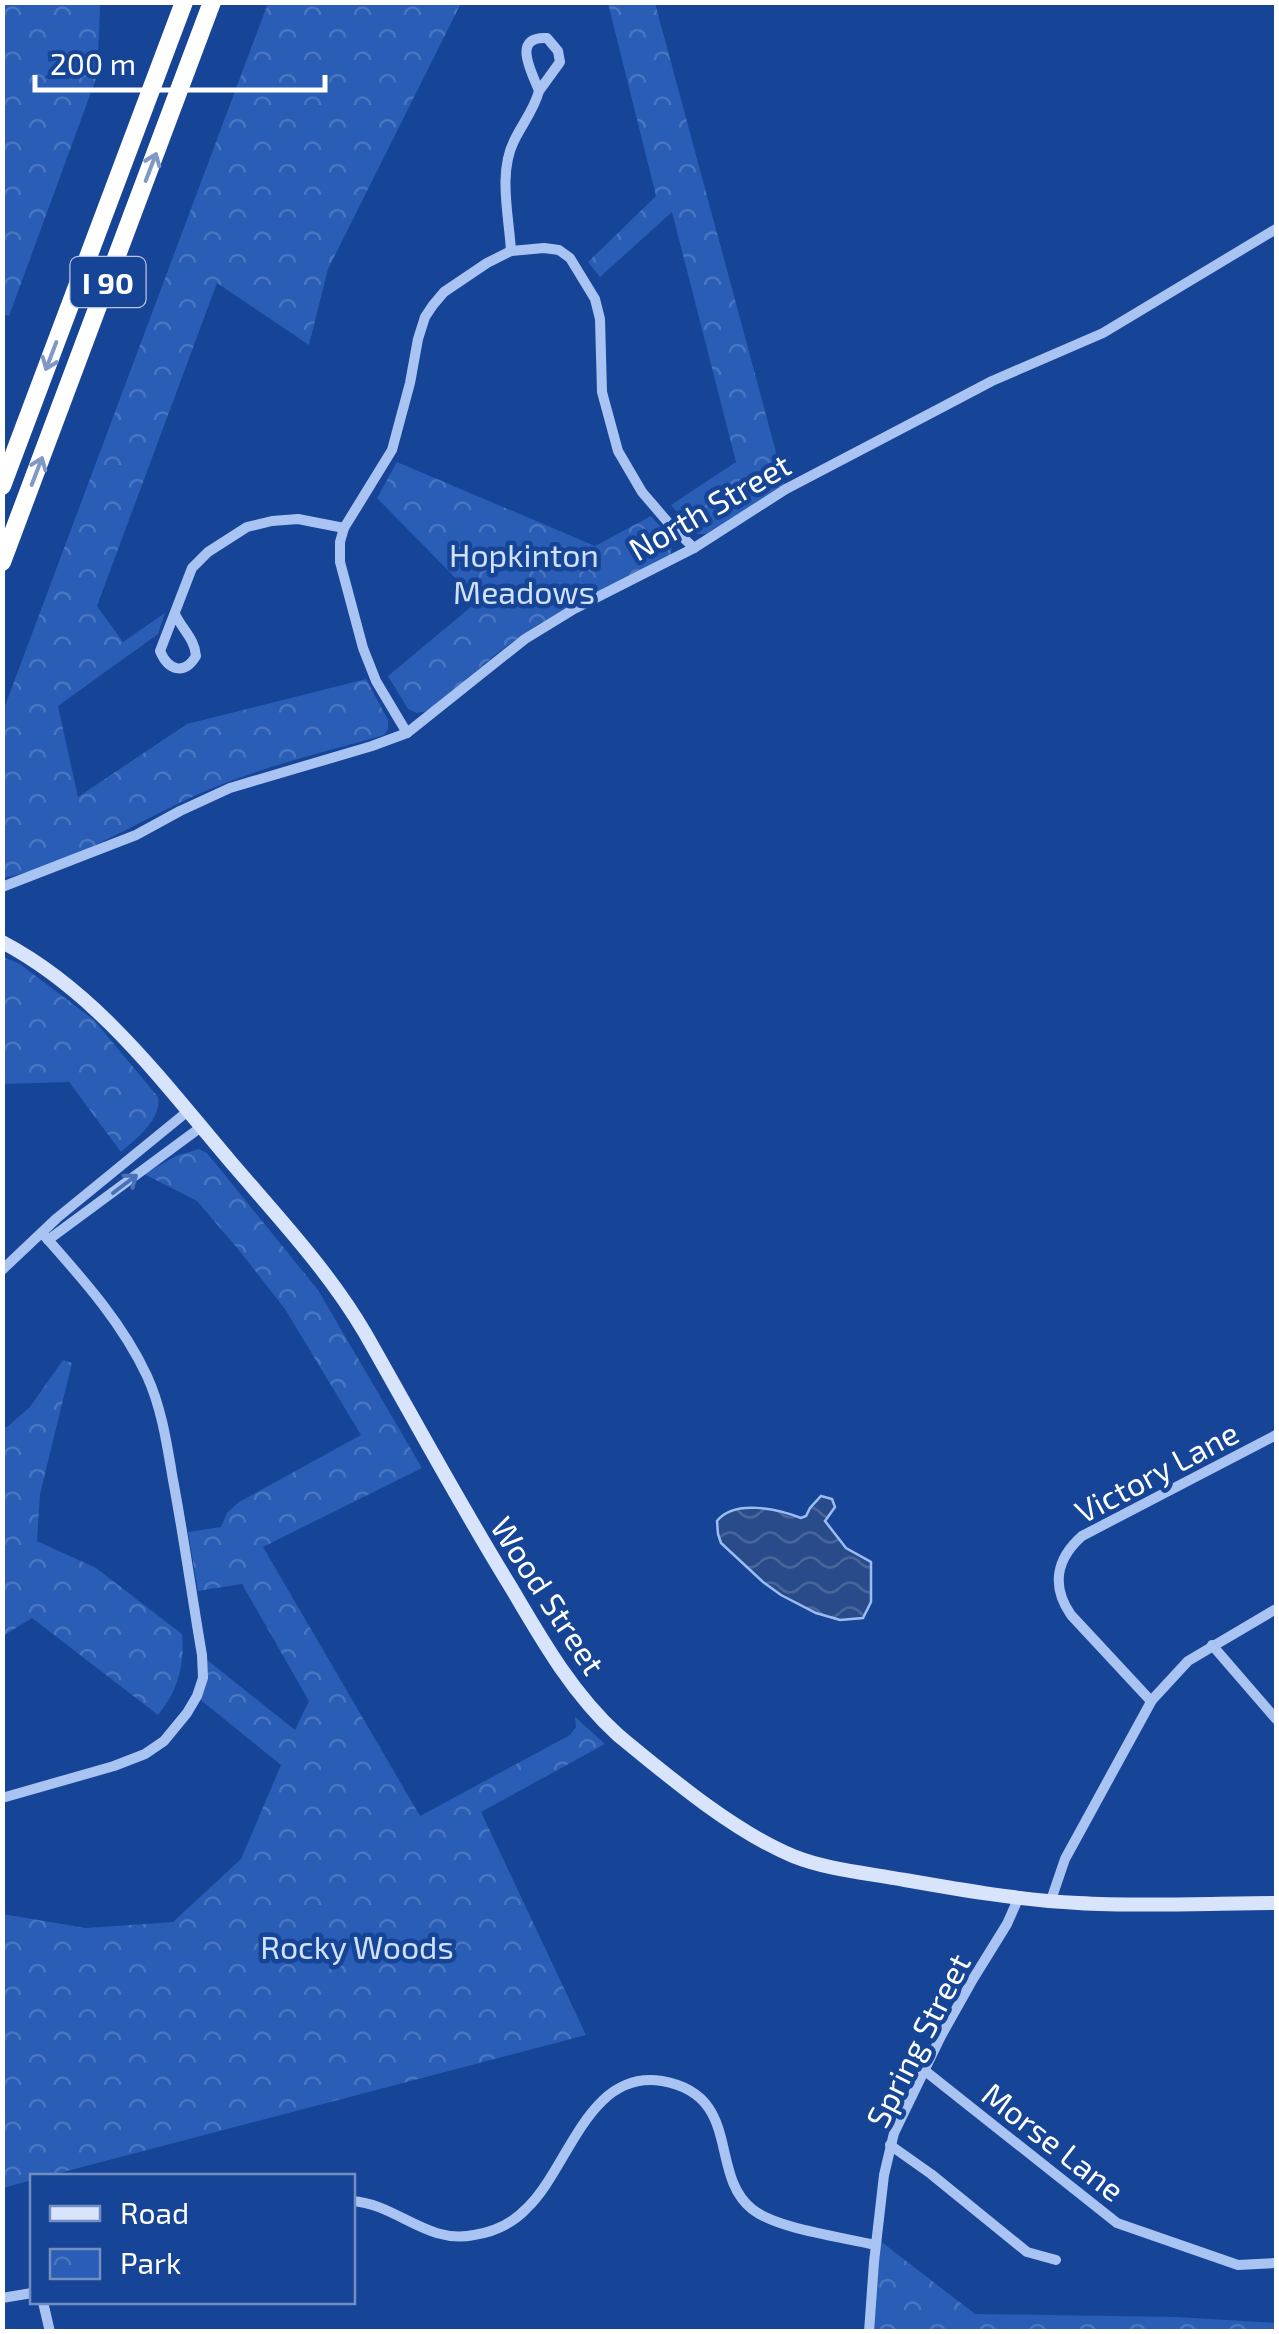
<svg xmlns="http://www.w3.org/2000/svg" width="1279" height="2334" font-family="'Exo 2',sans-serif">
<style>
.park{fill:url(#park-crowns)}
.water{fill:url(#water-waves);stroke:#9bbdf4;stroke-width:2.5}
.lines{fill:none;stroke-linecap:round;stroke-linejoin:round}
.street{stroke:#a9c4f2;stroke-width:10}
.secondary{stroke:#d8e4fc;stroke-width:14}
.highway{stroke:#fff;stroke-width:18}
.oneway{stroke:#7f98c6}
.oneway2{stroke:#4971b7}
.labels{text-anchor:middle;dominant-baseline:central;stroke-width:9;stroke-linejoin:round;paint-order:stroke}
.shield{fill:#164497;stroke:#b9c7e0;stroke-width:2.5}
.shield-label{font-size:30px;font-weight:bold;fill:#fff}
.street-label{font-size:32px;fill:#fff;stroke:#164497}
.park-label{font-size:32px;fill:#d0e1fc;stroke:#164497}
</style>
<defs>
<pattern id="park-crowns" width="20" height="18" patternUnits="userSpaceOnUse" patternTransform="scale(2.5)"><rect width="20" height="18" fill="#295db6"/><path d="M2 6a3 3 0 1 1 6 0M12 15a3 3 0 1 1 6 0" fill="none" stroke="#4975c1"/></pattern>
<pattern id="water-waves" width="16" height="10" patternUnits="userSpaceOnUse" patternTransform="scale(2.5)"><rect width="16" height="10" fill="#294b89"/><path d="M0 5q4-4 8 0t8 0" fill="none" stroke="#49669b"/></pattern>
</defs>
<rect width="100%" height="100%" fill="#164497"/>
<!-- park -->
<g class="park">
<path d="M3 2 100 3V10L97 76 9 316 2 314Z"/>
<path d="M268 3H461L328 269 309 345 217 283 97 606 123 642 165 613 158 634 58 706 78 797 187 724 366 679 388 720V729L384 735C325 752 264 766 208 790 139 819 77 863 3 878L2 714Z"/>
<path d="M608 3H655L786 489 706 534H697L671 505 736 462 672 212 600 277 588 262 656 196Z"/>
<path d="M397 462 595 546 651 516C661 528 677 539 670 555L539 624 500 651 428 711 417 713 408 709 388 676 478 601 377 498Z"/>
<path d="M3 957 20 964 94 1020 158 1097C162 1119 137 1138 121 1152L69 1082 3 1084Z"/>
<path d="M199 1149 207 1153 318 1290 422 1468 263 1547 420 1816 570 1735 576 1727 575 1717 605 1744 481 1812 586 2035 48 2176H32V2180L3 2188V1914L86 1928 173 1922 241 1859 281 1765 197 1697 206 1659 295 1730 309 1701 242 1584 198 1591 188 1532 221 1527 227 1513 239 1502 361 1435 285 1309 238 1249 197 1201 144 1174 176 1156Z"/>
<path d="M63 1360 72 1363 40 1494 37 1541 96 1568 182 1634C185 1665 178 1691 158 1715L32 1618 3 1636V1427H7L30 1407Z"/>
<path d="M879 2240 975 2314 1177 2317 1276 2323V2332H873Z"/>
</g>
<!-- water -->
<path class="water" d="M821 1496 832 1499 835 1507 825 1521 846 1548 871 1562V1602L863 1618 840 1620 816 1613 781 1595 763 1582 721 1543 718 1534 717 1521C734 1499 778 1509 801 1518L806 1516 810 1508Z"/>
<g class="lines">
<!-- street -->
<g class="street">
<path d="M511 251C509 216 498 173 514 141 522 124 534 110 539 91 533 74 510 36 547 38L558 51 560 62 539 91"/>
<path d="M175 614C182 629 195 639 196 656 184 676 168 670 160 651L192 568 208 552 247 527 272 521 298 519 344 528"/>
<path d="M407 733 376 681 363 648 340 562V542L344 528 392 450 410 383 418 339 425 317 433 305 444 292 487 263 511 251 544 248 559 250 570 258 595 299 600 319 602 392 618 451 642 492 672 527 694 548"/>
<path d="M2 887 136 835 180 811 230 788 372 746 407 733 525 639 574 609 694 548 786 489 914 422 992 381 1103 333 1276 229"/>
<path d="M48 1240 201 1127"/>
<path d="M2 1270 57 1218 188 1111"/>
<path d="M1212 1645 1276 1719"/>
<path d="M1151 1701 1071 1615C1051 1586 1056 1559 1082 1536L1276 1435"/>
<path d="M2 1798 114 1766 145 1754 164 1741 187 1713 197 1696 203 1678 202 1655C192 1597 184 1538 173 1480 167 1445 162 1409 147 1376 122 1322 81 1277 42 1233"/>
<path d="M1051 1900 1065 1859 1152 1700 1188 1661 1276 1609"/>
<path d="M924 2070 1117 2223 1238 2265 1276 2263"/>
<path d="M890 2145 931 2174 1027 2252 1056 2260"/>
<path d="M352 2201C397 2204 427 2245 474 2235 494 2232 513 2223 527 2208 569 2168 588 2069 662 2081 743 2095 708 2174 752 2209 777 2229 843 2237 875 2245"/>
<path d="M2 2298 32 2293"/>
<path d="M43 2302 50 2332"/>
<path d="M869 2332 874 2262 884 2175 894 2133 941 2036 973 1979 1007 1924 1019 1897"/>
</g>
<!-- secondary -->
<path class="secondary" d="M2 942C97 992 162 1081 230 1161 277 1216 328 1270 365 1333 414 1419 460 1505 512 1589 543 1642 573 1694 618 1735 669 1777 733 1831 793 1856 828 1870 868 1873 905 1880 962 1890 1020 1900 1078 1903 1144 1907 1211 1903 1276 1903"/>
<!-- highway -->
<g class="highway">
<path d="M2 486 184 2"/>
<path d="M2 562 212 2"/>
</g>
</g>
<!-- one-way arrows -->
<defs><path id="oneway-shaft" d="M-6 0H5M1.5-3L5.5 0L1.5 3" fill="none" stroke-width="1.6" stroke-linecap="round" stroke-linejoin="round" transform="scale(2.5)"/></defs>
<g class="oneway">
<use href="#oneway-shaft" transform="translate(151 167) rotate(-69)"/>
<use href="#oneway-shaft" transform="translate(51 356) rotate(111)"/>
<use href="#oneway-shaft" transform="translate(37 471) rotate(-69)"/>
</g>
<use class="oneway2" href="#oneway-shaft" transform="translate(125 1184) rotate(-37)"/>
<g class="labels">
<!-- shield labels -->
<rect class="shield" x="70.5" y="257" width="75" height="50" rx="8"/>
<g class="shield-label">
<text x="108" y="282">I 90</text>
</g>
<!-- street labels -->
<g class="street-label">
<text transform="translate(709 506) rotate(-30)">North Street</text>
<text transform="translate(1156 1471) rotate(-28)">Victory Lane</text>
<text transform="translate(549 1595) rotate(57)">Wood Street</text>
<text transform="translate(917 2040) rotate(-63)">Spring Street</text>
<text transform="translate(1054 2141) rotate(38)">Morse Lane</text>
</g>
<!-- park labels -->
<g class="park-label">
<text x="524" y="554">Hopkinton<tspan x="524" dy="37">Meadows</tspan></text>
<text x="357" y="1946">Rocky Woods</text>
</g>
</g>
<!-- border -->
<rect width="1279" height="2334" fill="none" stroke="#ffffff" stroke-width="10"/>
<!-- legend -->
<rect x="30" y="2174" width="325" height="130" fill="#164497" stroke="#738fc1" stroke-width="2.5"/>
<rect x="50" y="2206" width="50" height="15" fill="#d8e4fc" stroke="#738fc1" stroke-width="2.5"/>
<text x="120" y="2224" font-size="30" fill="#ffffff">Road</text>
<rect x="50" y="2249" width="50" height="30" fill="url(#park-crowns)" stroke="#738fc1" stroke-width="2.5"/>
<text x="120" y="2274" font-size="30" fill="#ffffff">Park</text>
<!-- scale -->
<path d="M35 75v15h290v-15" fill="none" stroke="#ffffff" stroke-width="5"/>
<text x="50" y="75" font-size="30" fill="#ffffff" stroke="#164497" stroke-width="8" paint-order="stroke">200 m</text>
</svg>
